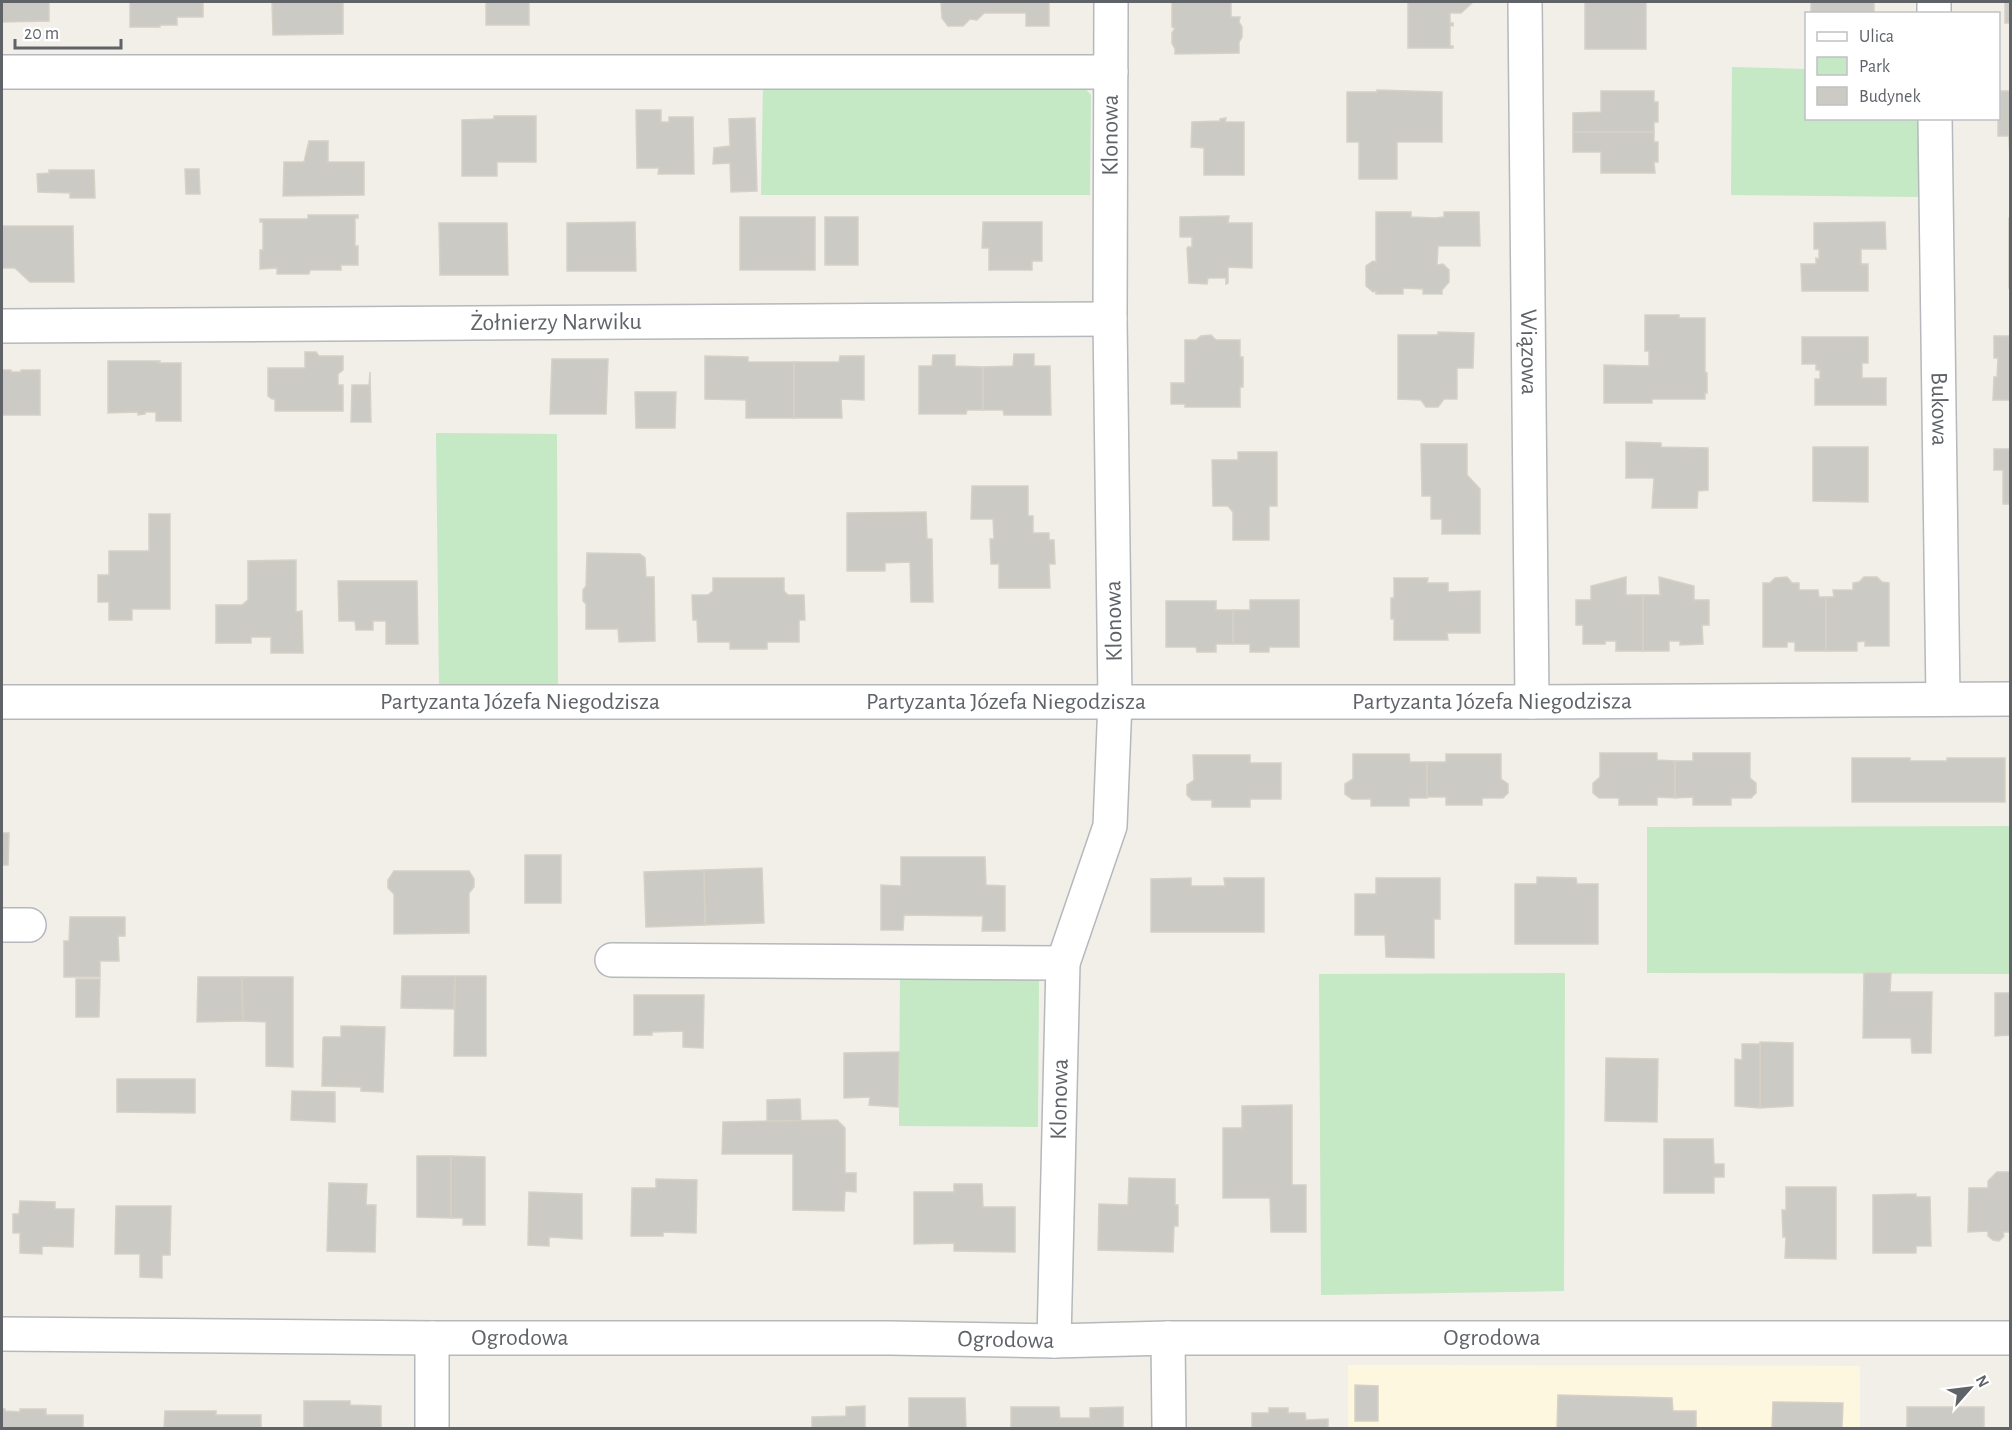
<svg xmlns="http://www.w3.org/2000/svg" width="2012" height="1430" font-family="'Alegreya Sans',sans-serif">
<style>
.commercial{fill:#fef7e0}
.green{fill:#c5e8c5}
.building{fill:#cccac5;stroke:#d6d1c6;stroke-width:1.5}
.lines{fill:none;stroke-linecap:round;stroke-linejoin:round}
.minor-casing{stroke:#b5b8bc;stroke-width:36}
.minor{stroke:#fff;stroke-width:33}
.labels{text-anchor:middle;dominant-baseline:central;stroke-width:4.5;stroke-linejoin:round;paint-order:stroke}
.street-label{font-size:24px;fill:#5f6368;stroke:#fff}
</style>
<rect width="100%" height="100%" fill="#f1efe8"/>
<!-- commercial -->
<path class="commercial" d="M1348 1365 1860 1366V1428H1348Z"/>
<!-- green -->
<g class="green">
<path d="M1732 67 1806 69V118L1918 119 1919 197 1731 195Z"/>
<path d="M1081 84 1091 95 1090 195H761L763 85Z"/>
<path d="M436 433 557 434 558 684 439 686Z"/>
<path d="M2010 826V974L1647 973V827Z"/>
<path d="M1565 973 1564 1291 1321 1295 1319 974Z"/>
<path d="M900 976 1039 977 1038 1127 899 1126Z"/>
</g>
<!-- building -->
<g class="building">
<path d="M2 2H49V21L2 22Z"/>
<path d="M130 2H203V17H177V25H160V27H130Z"/>
<path d="M272 2H343V34L273 35Z"/>
<rect x="486" y="2" width="43" height="23"/>
<path d="M944 2H1049V26H1026V13H984L977 20 970 19 963 26H948L942 18 941 4Z"/>
<path d="M1172 2H1231V17H1240L1239 22 1242 27V37L1239 42V53L1175 54V49L1172 43V33L1175 28 1172 27Z"/>
<path d="M1408 2H1473L1461 13H1450V23H1453V26L1450 25V46H1453V48H1408Z"/>
<rect x="1585" y="2" width="61" height="47"/>
<rect x="1811" y="2" width="63" height="12"/>
<rect x="2005" y="2" width="5" height="21"/>
<path d="M1377 90 1442 92V142H1397V179H1359V142H1347V92H1377Z"/>
<path d="M1601 91H1654V102H1658V122H1654V132H1573V113L1601 112Z"/>
<path d="M1998 91H2010V161L2009 136H1998Z"/>
<path d="M636 110H661V122H669V117H693L694 174H658L659 168H637Z"/>
<path d="M494 116H536V162H497V176H462V120L494 119Z"/>
<path d="M755 118 757 191 731 192 730 163 713 164 714 148 730 146 729 119Z"/>
<path d="M1226 118 1225 122H1244V175H1204V148L1191 147 1192 122 1220 121V119Z"/>
<path d="M1573 132H1654V142H1658V162H1654L1655 173H1601V152H1573Z"/>
<path d="M309 141H328V162H364V195L283 196 284 162H304Z"/>
<path d="M185 169H199L200 194H186Z"/>
<path d="M49 170H94L95 198H70V193L38 192 37 174 49 173Z"/>
<path d="M1376 212H1411V217L1435 218 1444 217V212H1479L1480 246H1438L1437 265 1443 264 1449 270V282L1442 290V294H1423V289L1403 288V294H1376V291L1373 292 1366 286V266L1373 261 1376 262Z"/>
<path d="M308 215H358V218H355V246H358V265H341V270H310L309 274H277V268L260 269V250H263V222H260V219H308Z"/>
<path d="M1229 216 1228 223H1252V268L1228 267V283L1226 284V278H1208L1207 284 1189 283 1187 249 1188 247H1192V237H1180V217Z"/>
<rect x="740" y="217" width="75" height="53"/>
<rect x="825" y="217" width="33" height="48"/>
<rect x="2009" y="218" width="1" height="70"/>
<path d="M635 222 636 271H567V223Z"/>
<path d="M983 222H1042V261H1032V270H989V248H982Z"/>
<path d="M1885 222 1886 249H1861V264H1868V291H1802L1801 264H1816V258L1819 259V249H1814V223Z"/>
<path d="M439 223H507L508 275H440Z"/>
<path d="M2 226H73L74 282H30L15 268H2Z"/>
<path d="M1645 315H1679V318H1705V372L1707 373V393H1705V399H1652V403H1604V365L1649 366V351H1645Z"/>
<path d="M1438 332 1474 333 1473 368H1457V399H1444L1438 407H1426L1421 400 1398 399V335H1438Z"/>
<path d="M1211 335 1216 340H1240V357H1243V387H1240V407H1185V404H1171V383H1185V340H1196L1201 336Z"/>
<path d="M1994 336H2010V400H1993L1994 377H1997L1998 358H1994Z"/>
<path d="M1802 337H1868V363H1862V378H1886V405H1815V379H1820V370H1816V364H1802Z"/>
<path d="M305 352H316L319 356H343V370L338 374V385H343V411H275V399H272L268 396V368H305Z"/>
<path d="M1014 354H1034V366H1050L1051 415H1004L1003 410H983V367L1013 366Z"/>
<path d="M933 355H955V366L983 367V410H967L966 414H919V366H932Z"/>
<path d="M705 356 748 357V362H794V418H746V400L705 399Z"/>
<path d="M840 356H864V400L841 399 842 418H794V362H839Z"/>
<path d="M552 359H608L606 414H550Z"/>
<path d="M108 361H160L159 363H181V421H156V412H145V414L138 415V412L108 413Z"/>
<path d="M2 370H11V372H21V370H40V415H2Z"/>
<path d="M370 372 371 422H351L352 385H369Z"/>
<path d="M635 392H676L675 428H636Z"/>
<path d="M1626 442 1661 443V447L1708 448V490L1698 491 1697 508H1652L1654 478H1626Z"/>
<path d="M1421 444H1467V475L1480 489V534H1442V519H1431V496H1422Z"/>
<path d="M1813 447H1868V502L1813 501Z"/>
<path d="M1994 449H2010V504H2003V470H1994Z"/>
<path d="M1238 452H1277V506H1269V540H1233V512L1228 506H1213L1212 460H1238Z"/>
<path d="M972 486H1028V516H1033V533H1049V540H1054L1055 564H1049L1050 588H999V564H991L990 539H994L993 519H971Z"/>
<path d="M926 512 927 539H932L933 602H911L910 562 885 563V571H847V513Z"/>
<path d="M149 514H170V609H132V620H109V602H98V575H109V551H149Z"/>
<path d="M587 553 640 554 645 558 646 577H654L655 641 619 642 618 629H586V604L583 601V590L586 586Z"/>
<path d="M296 560V612L302 611 303 653H271V637H251V643H216V605H242L248 600V561Z"/>
<path d="M1626 577V595H1643V651H1616V641H1605V644H1583V625H1576V600H1591V586Z"/>
<path d="M1659 577 1694 586V600H1709V625H1702L1703 644 1680 645V641H1669V651H1643V595H1660Z"/>
<path d="M1787 577 1792 583H1799V590H1818L1819 597H1826V651H1795V642H1787V647H1763V583H1770L1775 578Z"/>
<path d="M1864 577H1877L1882 582 1889 583V646H1865V641L1857 642V651H1826V597H1834L1833 590H1853V583L1859 582Z"/>
<path d="M713 578H784V591L788 595H804L805 620H799V642H767V649H730V642H698L697 620H693L692 595H708L713 591Z"/>
<path d="M1394 578H1428L1427 583H1448V592L1480 591V633H1447L1448 640H1394V619H1391V598H1394Z"/>
<path d="M338 581H417L418 644H386V621H373V630H356L355 621H339Z"/>
<path d="M1250 600H1299V647H1269V652H1250V644H1233V610H1250Z"/>
<path d="M1166 601H1216V610H1233V644H1216V652H1197L1196 647H1166Z"/>
<path d="M1600 753H1657V760L1675 761V798L1657 797V805H1619V798H1599L1593 793V783L1600 777Z"/>
<path d="M1693 753H1750V778L1756 783V793L1751 798H1731V805H1693V797L1675 798V761H1693Z"/>
<path d="M1353 754H1409L1410 762H1427V798H1409V806H1371V799H1352L1345 794V784L1353 779Z"/>
<path d="M1446 754H1501V779L1508 784V793L1503 798H1482V805H1446V797H1427V762H1446Z"/>
<path d="M1193 755H1250V763H1281V799H1250V807H1212V800H1192L1187 795V785L1194 780Z"/>
<path d="M1852 758H1910V761H1947V758H2005V802H1852Z"/>
<path d="M2 833H9L8 865H2Z"/>
<rect x="525" y="855" width="36" height="48"/>
<path d="M901 857H985L986 885 1005 886V931H982L983 916 904 915 903 930H881V885L901 886Z"/>
<path d="M762 868 764 923 705 925 704 870Z"/>
<path d="M704 870 705 925 646 927 644 872Z"/>
<path d="M394 871H469L474 879V887L469 893V933L394 934V894L388 888V880Z"/>
<path d="M1537 877 1576 878 1577 884H1598V944H1515V884H1537Z"/>
<path d="M1191 878V886H1225L1224 878H1264V932H1151V879Z"/>
<path d="M1376 878H1440V919H1434V958L1386 957 1385 935H1355V894H1376Z"/>
<path d="M70 917H125V936H118L119 961H100V977H64V941H69Z"/>
<path d="M1864 973H1891L1890 992H1932L1931 1053H1912L1911 1038H1863Z"/>
<path d="M402 976H455L454 1009 401 1008Z"/>
<path d="M455 976H486V1056H454Z"/>
<path d="M198 977H242L243 1021 197 1022Z"/>
<path d="M242 977H293V1067L266 1066V1022L243 1021Z"/>
<path d="M76 979H100L99 1017H76Z"/>
<path d="M1995 993H2010V1035L1995 1036Z"/>
<path d="M634 995H704L703 1048 683 1047V1031L652 1032V1035H634Z"/>
<path d="M341 1026 385 1027 383 1092 361 1091V1087L322 1086 323 1038 324 1037H341Z"/>
<path d="M1760 1042 1793 1043V1106L1760 1108Z"/>
<path d="M1742 1044H1760V1108L1735 1106V1059L1742 1060Z"/>
<path d="M899 1052 898 1107 869 1105 870 1097 844 1098V1053Z"/>
<path d="M1606 1058 1658 1059 1657 1122 1605 1121Z"/>
<path d="M117 1079H195V1113L117 1112Z"/>
<path d="M292 1091 335 1092V1122L291 1120Z"/>
<path d="M800 1099 801 1121H767V1100Z"/>
<path d="M1292 1105V1185H1306V1232H1271L1270 1198H1223V1128H1242V1106Z"/>
<path d="M837 1120 845 1128V1173H856V1192L845 1191 844 1211 793 1210V1154H722L723 1122Z"/>
<path d="M1664 1139H1713L1714 1164H1724V1177H1714V1193H1664Z"/>
<path d="M417 1156H451V1218L417 1217Z"/>
<path d="M451 1156 485 1157V1225H463V1218H451Z"/>
<path d="M1997 1172H2010V1232H2003L2004 1236 1999 1241 1993 1240 1988 1236V1231L1968 1232 1969 1188H1988V1181Z"/>
<path d="M1129 1178 1175 1179V1205H1178V1226H1174L1173 1252 1098 1250 1099 1204 1128 1205Z"/>
<path d="M656 1179 697 1180 696 1233 663 1232V1236H631L632 1188H656Z"/>
<path d="M329 1183 367 1184 366 1205H376L375 1252 327 1251Z"/>
<path d="M954 1184H982L983 1207H1015V1252L954 1251V1243L914 1244V1192H954Z"/>
<path d="M1786 1187H1836V1259L1785 1258 1786 1237H1783L1782 1210H1786Z"/>
<path d="M529 1192 582 1194V1239L549 1237V1246L528 1245Z"/>
<path d="M1916 1194V1197H1930L1931 1246H1916V1253H1873V1195Z"/>
<path d="M20 1201 55 1202V1209H74L73 1247 42 1246V1254L20 1253V1233H13V1214H19Z"/>
<path d="M116 1206H171L170 1255H162V1278L140 1277V1254H115Z"/>
<path d="M1355 1385 1378 1386V1421H1355Z"/>
<path d="M1558 1395 1672 1398 1673 1411H1696V1428H1557Z"/>
<path d="M909 1398H965L966 1428H909Z"/>
<path d="M304 1401H350V1405L381 1406V1428H304Z"/>
<path d="M1773 1402 1843 1403 1842 1428H1772Z"/>
<path d="M865 1406V1428H812V1417L846 1416V1407Z"/>
<path d="M1011 1407H1059L1060 1418H1090V1408L1123 1407V1428H1011Z"/>
<rect x="1907" y="1407" width="77" height="21"/>
<path d="M1269 1408H1288V1413H1305L1306 1420 1328 1419V1428H1252V1413H1269Z"/>
<path d="M2 1409H5V1411L20 1412V1409H46V1415H83V1428H2Z"/>
<path d="M165 1411H216V1415H261V1428H164Z"/>
</g>
<g class="lines">
<!-- minor casing -->
<g class="minor-casing">
<g id="minor">
<path id="s1" d="M1525 2 1532 702"/>
<path d="M1934 2V14"/>
<path d="M2 72H1111"/>
<path id="s2" d="M1935 118 1943 699"/>
<path id="s3" d="M2 326 1110 319"/>
<path id="s4" d="M2 702H1532L2010 699"/>
<path d="M2 925H29"/>
<path d="M612 960 1063 963"/>
<path id="s5" d="M2 1334 432 1338H890L1054 1341 1168 1338H2010"/>
<path d="M432 1338V1428"/>
<path d="M1168 1338 1169 1428"/>
<path id="s6" d="M1054 1341 1063 963 1110 826 1115 701 1110 319 1111 2"/>
</g>
</g>
<!-- minor -->
<use href="#minor" class="minor"/>
</g>
<g class="labels">
<!-- street labels -->
<g class="street-label">
<text stroke="none"><textPath href="#s6" startOffset="1214">Klonowa</textPath></text>
<text stroke="none"><textPath href="#s3" startOffset="554">Żołnierzy Narwiku</textPath></text>
<text stroke="none"><textPath href="#s1" startOffset="350">Wiązowa</textPath></text>
<text stroke="none"><textPath href="#s2" startOffset="291">Bukowa</textPath></text>
<text transform="translate(1114 621) rotate(-91)">Klonowa</text>
<text stroke="none"><textPath href="#s4" startOffset="1004">Partyzanta Józefa Niegodzisza</textPath></text>
<text stroke="none"><textPath href="#s4" startOffset="1490">Partyzanta Józefa Niegodzisza</textPath></text>
<text stroke="none"><textPath href="#s4" startOffset="518">Partyzanta Józefa Niegodzisza</textPath></text>
<text stroke="none"><textPath href="#s6" startOffset="242">Klonowa</textPath></text>
<text stroke="none"><textPath href="#s5" startOffset="518">Ogrodowa</textPath></text>
<text stroke="none"><textPath href="#s5" startOffset="1490">Ogrodowa</textPath></text>
<text stroke="none"><textPath href="#s5" startOffset="1004">Ogrodowa</textPath></text>
</g>
</g>
<!-- border -->
<rect width="2012" height="1430" fill="none" stroke="#5f6368" stroke-width="6"/>
<!-- legend -->
<rect x="1805" y="12" width="195" height="108" fill="#ffffff" stroke="#bfc1c3" stroke-width="1.5"/>
<rect x="1817" y="32" width="30" height="9" fill="#ffffff" stroke="#bfc1c3" stroke-width="1.5"/>
<text x="1859" y="42" font-size="18" fill="#5f6368">Ulica</text>
<rect x="1817" y="57" width="30" height="18" fill="#c5e8c5" stroke="#bfc1c3" stroke-width="1.5"/>
<text x="1859" y="72" font-size="18" fill="#5f6368">Park</text>
<rect x="1817" y="87" width="30" height="18" fill="#cccac5" stroke="#bfc1c3" stroke-width="1.5"/>
<text x="1859" y="102" font-size="18" fill="#5f6368">Budynek</text>
<!-- north arrow -->
<g transform="translate(1970 1388) rotate(62)" stroke="#ffffff" stroke-width="4.5" paint-order="stroke">
<path d="M0-4.5L10 22L0 15L-10 22Z" fill="#5f6368"/>
<text y="-9" font-size="16" font-weight="bold" text-anchor="middle" fill="#5f6368">N</text>
</g>
<!-- scale -->
<path d="M15 39v9h106v-9" fill="none" stroke="#5f6368" stroke-width="3"/>
<text x="24" y="39" font-size="18" fill="#5f6368" stroke="#ffffff" stroke-width="4.5" paint-order="stroke">20 m</text>
</svg>
